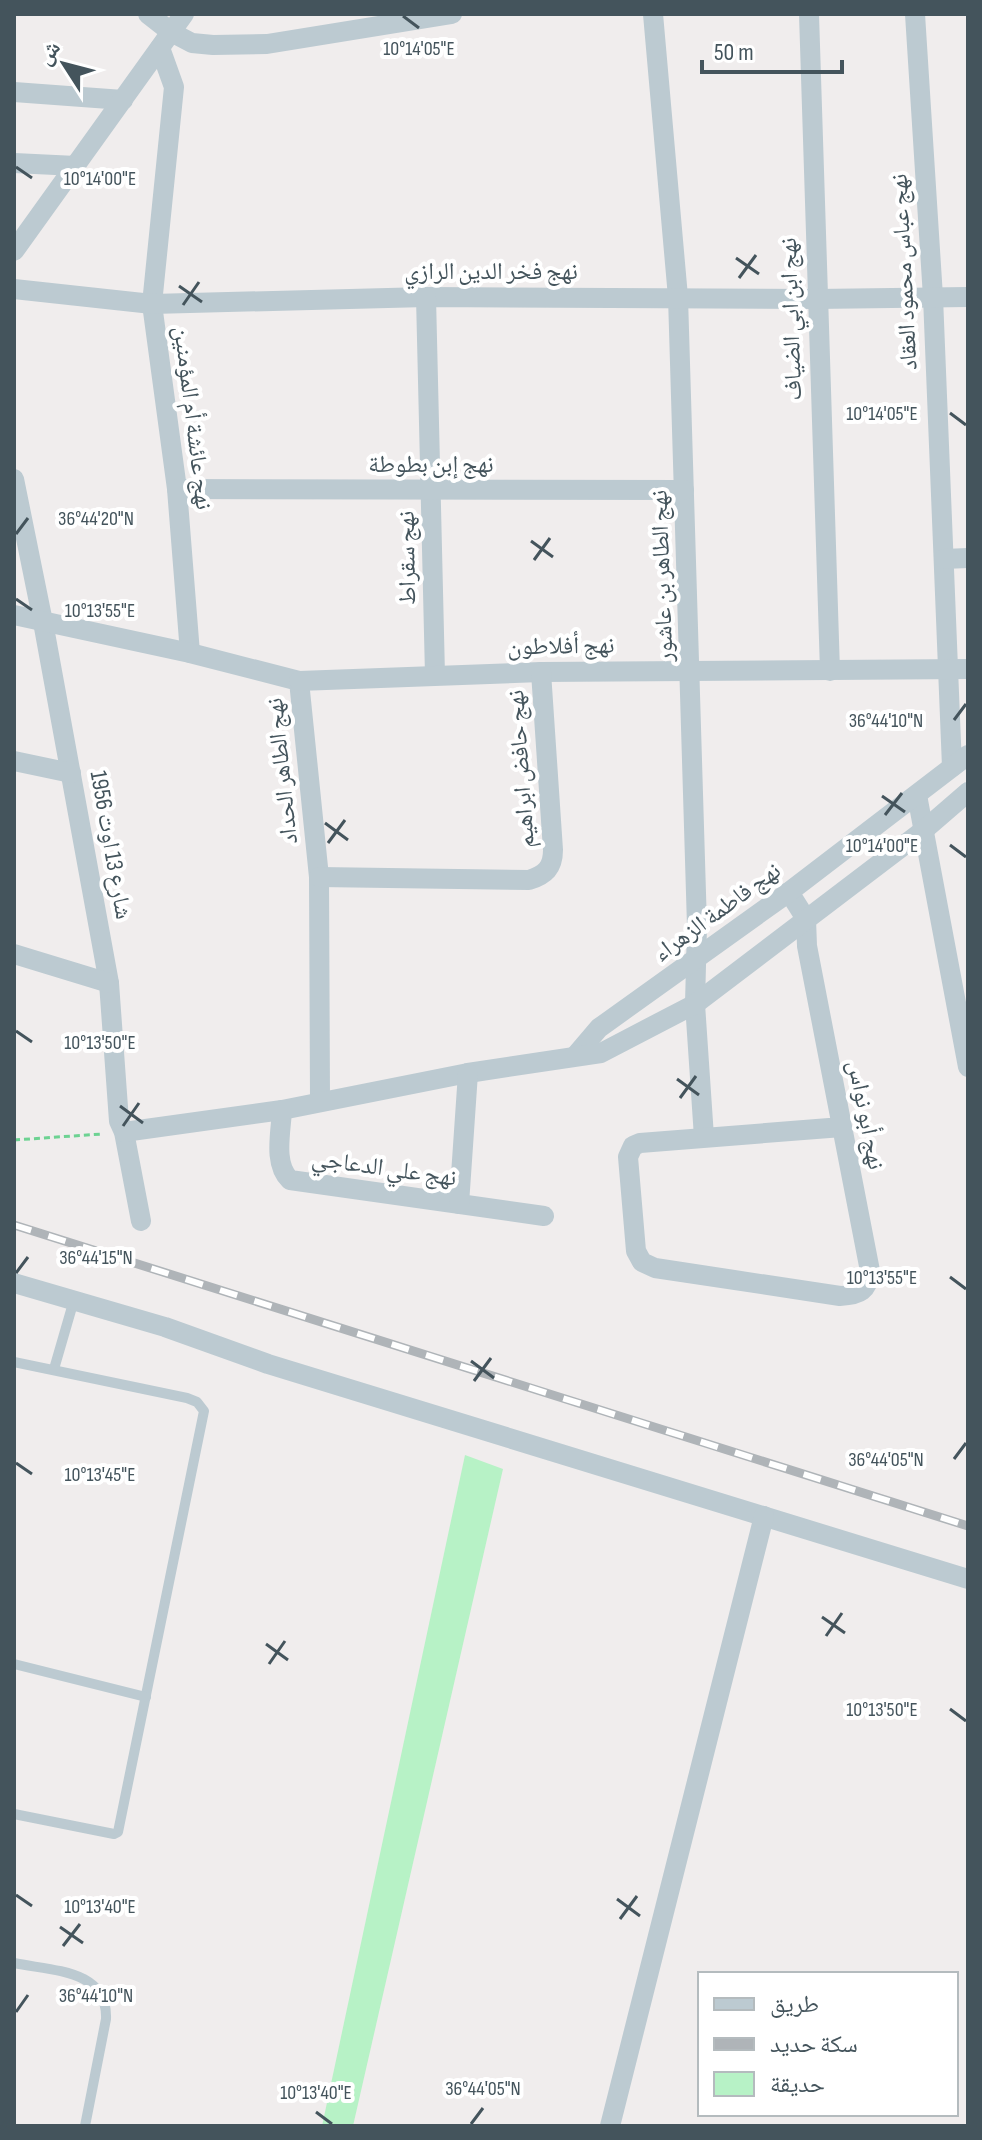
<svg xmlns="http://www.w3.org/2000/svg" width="982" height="2140" font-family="'Sofia Sans Condensed','Noto Naskh Arabic',sans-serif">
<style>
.green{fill:#b7f2c6}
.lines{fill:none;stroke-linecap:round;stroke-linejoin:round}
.path{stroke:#6dd292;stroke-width:3;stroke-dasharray:6 4;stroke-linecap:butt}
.service{stroke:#bccad1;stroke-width:10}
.minor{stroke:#bccad1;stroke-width:20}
.rail-casing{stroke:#afb4b8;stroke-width:9}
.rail{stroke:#fff;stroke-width:6;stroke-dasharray:18;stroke-linecap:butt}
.ticks{fill:none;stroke:#44545c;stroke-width:3}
.labels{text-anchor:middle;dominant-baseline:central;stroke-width:8;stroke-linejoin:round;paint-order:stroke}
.street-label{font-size:24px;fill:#44545c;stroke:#fff}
.ticks-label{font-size:20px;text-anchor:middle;fill:#44545c;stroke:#fff;stroke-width:8;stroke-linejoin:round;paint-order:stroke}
</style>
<rect width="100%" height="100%" fill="#f0eded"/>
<!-- green -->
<path class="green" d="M465 1455 503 1469 353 2126H322Z"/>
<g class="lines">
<!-- path -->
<path class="path" d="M14 1140 102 1134"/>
<!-- service -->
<g class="service">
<path d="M14 1362 187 1398 197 1402 204 1411 118 1832 114 1834 14 1814"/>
<path d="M54 1369 74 1300"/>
<path d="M14 1664 146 1697"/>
<path d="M14 1963C52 1971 108 1969 106 2019L85 2126"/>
</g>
<!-- minor -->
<g class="minor">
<path d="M148 14 171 32 192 43 213 45 267 44 452 14"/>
<path d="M653 14 678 297 697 926 695 1004 704 1137"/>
<path d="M809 14 830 671"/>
<path d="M915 14 933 297 952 767"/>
<path d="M160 48 174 87 152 304 177 489 190 653"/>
<path d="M14 92 123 100"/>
<path d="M14 163 76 166"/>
<path d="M14 251 184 14"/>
<path d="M14 289 152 304 426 297 816 299 968 297"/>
<path d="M426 297 435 675"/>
<path d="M14 479 43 622 109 983 119 1121 124 1132 141 1221"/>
<path d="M177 489 684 490"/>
<path d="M944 559 968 558"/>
<path d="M14 615 190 653 299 681 319 877 320 1100"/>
<path d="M299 681 541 672 968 669"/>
<path d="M14 761 71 773"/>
<path d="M917 795 968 1067"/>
<path d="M319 877 529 880C545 875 553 868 553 850L541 672"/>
<path d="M789 892 806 919 807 946 870 1271C868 1291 860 1295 840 1296L655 1268 642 1262 636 1251 628 1157 633 1146 640 1143 842 1127"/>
<path d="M14 954 109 983"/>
<path d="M576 1055 599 1028 789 892 968 755"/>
<path d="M282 1110C281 1132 273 1164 290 1180L544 1216"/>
<path d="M124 1132 282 1110 468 1073 601 1053 695 1004 924 830 968 792"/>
<path d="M459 1204 468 1073"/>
<path d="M14 1283 165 1327 268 1364 968 1579"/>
<path d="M610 2126 764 1516"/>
</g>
<!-- rail casing -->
<g class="rail-casing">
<path id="rail" d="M14 1225 968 1526"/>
</g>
<!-- rail -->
<use href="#rail" class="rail"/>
</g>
<!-- ticks -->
<path class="ticks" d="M403 16 419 28M16 167 32 178M736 258 759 274M739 278 756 255M179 286 202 302M183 305 199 282M950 413 966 425M16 534 28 518M531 541 553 557M534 560 550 538M16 599 32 610M954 720 966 704M882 796 905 812M885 815 902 793M325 823 348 840M328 843 345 820M950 845 966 857M16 1031 32 1042M677 1079 699 1095M680 1098 696 1076M120 1106 143 1123M123 1126 139 1103M16 1273 28 1257M950 1277 966 1289M471 1361 494 1378M474 1381 491 1358M954 1459 966 1443M16 1463 32 1474M822 1617 845 1633M826 1636 842 1613M266 1644 288 1660M269 1664 285 1641M950 1709 966 1721M16 1895 32 1906M617 1899 640 1916M620 1919 637 1896M60 1927 83 1943M63 1946 80 1924M16 2012 28 1995M316 2112 332 2124M471 2124 483 2108"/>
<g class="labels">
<!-- street labels -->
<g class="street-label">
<text x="491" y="271">نهج فخر الدين الرازي</text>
<text transform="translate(904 272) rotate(-93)">نهج عباس محمود العقاد</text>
<text transform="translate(791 319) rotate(-92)">نهج ابن ابي الضياف</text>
<text transform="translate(193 418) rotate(83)">نهج عائشة أم المؤمنين</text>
<text x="431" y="464">نهج إبن بطوطة</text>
<text transform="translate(407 558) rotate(-91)">نهج سقراط</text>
<text transform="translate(662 576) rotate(-92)">نهج الطاهر بن عاشور</text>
<text transform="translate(561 646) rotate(-1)">نهج أفلاطون</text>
<text transform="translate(521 769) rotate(-94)">نهج حافض ابراهيم</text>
<text transform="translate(282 771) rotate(-96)">نهج الطاهر الحداد</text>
<text transform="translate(111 845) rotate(80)">شارع 13 اوت 1956</text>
<text transform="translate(717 912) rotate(-36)">نهج فاطمة الزهراء</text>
<text transform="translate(866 1115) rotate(79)">نهج أبو نواس</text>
<text transform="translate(384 1168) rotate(8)">نهج علي الدعاجي</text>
</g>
</g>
<g class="ticks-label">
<text x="419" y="55">10°14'05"E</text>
<text x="100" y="185">10°14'00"E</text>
<text x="882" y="420">10°14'05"E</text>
<text x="96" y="525">36°44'20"N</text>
<text x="100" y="617">10°13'55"E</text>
<text x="886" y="727">36°44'10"N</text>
<text x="882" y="852">10°14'00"E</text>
<text x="100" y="1049">10°13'50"E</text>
<text x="96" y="1264">36°44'15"N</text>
<text x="882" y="1284">10°13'55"E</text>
<text x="886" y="1466">36°44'05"N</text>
<text x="100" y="1481">10°13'45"E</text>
<text x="882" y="1716">10°13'50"E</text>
<text x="100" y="1913">10°13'40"E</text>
<text x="96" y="2002">36°44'10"N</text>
<text x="483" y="2095">36°44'05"N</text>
<text x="316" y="2099">10°13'40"E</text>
</g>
<!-- border -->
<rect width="982" height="2140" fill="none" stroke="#44545c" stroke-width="32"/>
<!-- legend -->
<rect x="698" y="1972" width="260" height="144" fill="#ffffff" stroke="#b4bbbe" stroke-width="2"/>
<rect x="714" y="1998" width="40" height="12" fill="#bccad1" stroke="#b4bbbe" stroke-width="2"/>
<text x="770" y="2012" font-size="24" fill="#44545c">طريق</text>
<rect x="714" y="2038" width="40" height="12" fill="#afb4b8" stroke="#b4bbbe" stroke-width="2"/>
<text x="770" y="2052" font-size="24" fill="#44545c">سكة حديد</text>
<rect x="714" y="2072" width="40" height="24" fill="#b7f2c6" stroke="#b4bbbe" stroke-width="2"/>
<text x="770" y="2092" font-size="24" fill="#44545c">حديقة</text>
<!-- north arrow -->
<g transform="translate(64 64) rotate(306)" stroke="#ffffff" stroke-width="6" paint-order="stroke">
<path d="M0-6L14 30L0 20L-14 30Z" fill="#44545c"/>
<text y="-12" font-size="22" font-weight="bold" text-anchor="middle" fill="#44545c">ش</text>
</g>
<!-- scale -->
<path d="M702 60v12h140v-12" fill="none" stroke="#44545c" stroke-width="4"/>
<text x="714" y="60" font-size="24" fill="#44545c" stroke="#ffffff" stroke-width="6" paint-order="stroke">50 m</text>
</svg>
